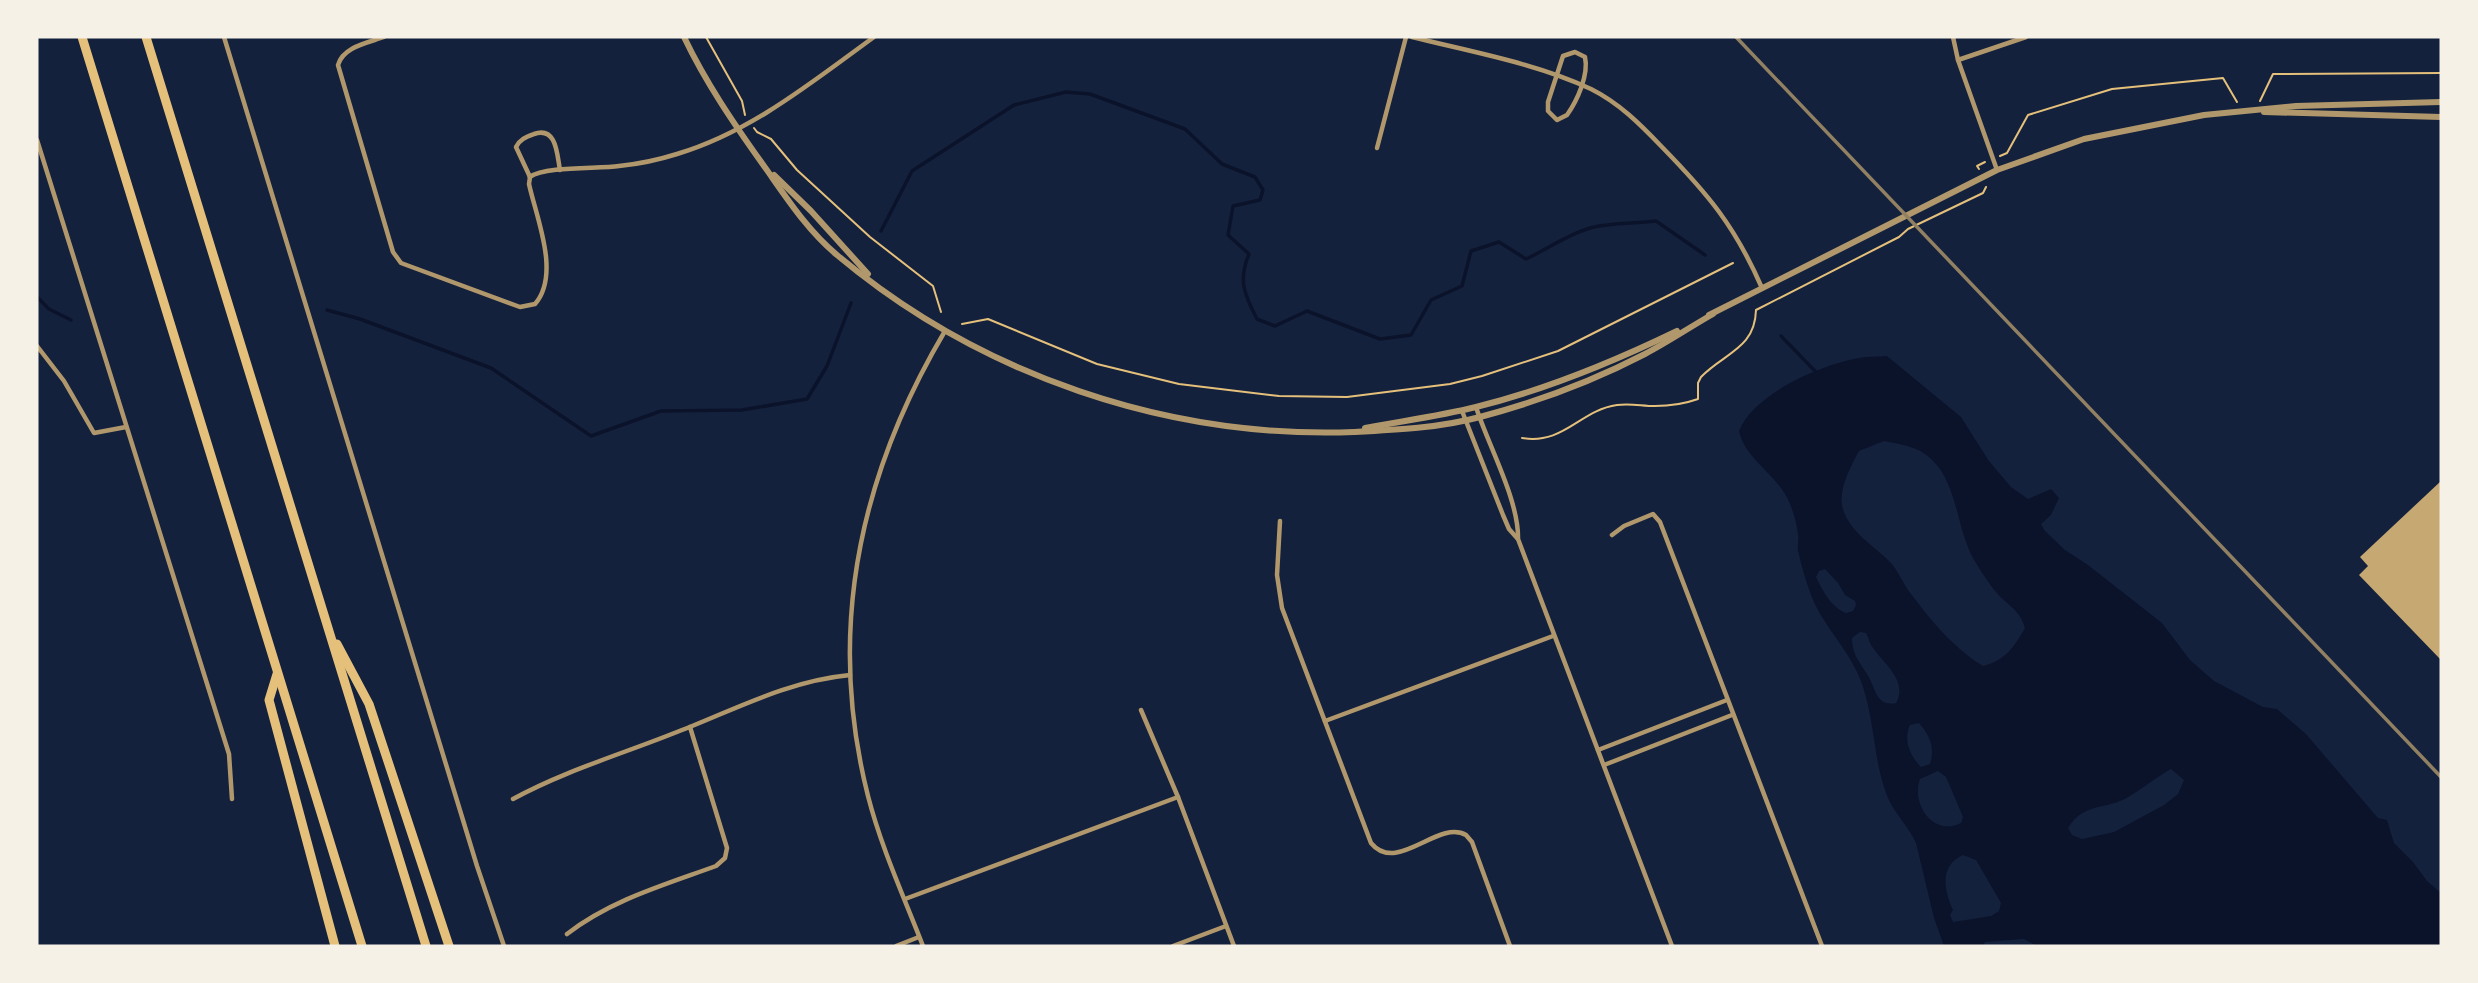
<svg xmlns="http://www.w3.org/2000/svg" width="2478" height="983" font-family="'Archivo Narrow',sans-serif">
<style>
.water{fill:#0b132b;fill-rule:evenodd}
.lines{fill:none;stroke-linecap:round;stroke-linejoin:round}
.stream{stroke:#0b132b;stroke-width:3.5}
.building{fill:#c6a872}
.path{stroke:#e5c07b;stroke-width:2}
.minor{stroke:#b1986c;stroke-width:4.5}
.tertiary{stroke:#b1986c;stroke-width:6}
.motorway{stroke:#e5c07b;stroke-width:9}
.rail{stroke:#918062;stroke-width:3.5}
</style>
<rect width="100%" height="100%" fill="#14213d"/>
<!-- water -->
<path class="water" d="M1887 356 1961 417 1989 461 2011 487 2028 499 2051 489 2059 498 2051 515 2041 524 2045 531 2065 550 2088 565 2162 623 2190 660 2214 681 2263 707 2277 709 2306 734 2378 818 2387 820 2394 843 2413 862 2427 881 2441 893V946H2037L2024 939 1985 942 1983 946H1944L1934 918 1916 843C1908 825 1893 813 1886 793 1872 755 1875 712 1858 674 1845 645 1820 622 1810 592 1805 579 1801 564 1798 551 1797 546 1799 540 1798 535 1797 524 1794 514 1790 504 1779 475 1745 460 1739 431 1753 394 1822 364 1859 358 1868 356 1878 357 1887 356ZM1884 441C1903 445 1919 446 1933 461 1957 484 1957 530 1974 560 1980 570 1988 582 1995 591 2006 604 2021 611 2025 628 2013 648 2006 660 1983 666 1951 646 1930 619 1908 590 1902 581 1898 571 1891 563 1876 547 1852 534 1844 512 1836 493 1850 468 1859 451ZM1825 569 1838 583 1845 595 1855 601 1856 605 1853 611 1846 613C1831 607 1823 591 1816 577L1819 571ZM1860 632 1866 633C1869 638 1869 643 1873 648 1885 665 1908 681 1896 703 1875 707 1876 687 1867 674 1859 661 1852 654 1852 638ZM1919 723C1930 736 1935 747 1930 764L1921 767C1910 756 1903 740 1910 725ZM2171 769 2184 780 2178 794 2164 805 2114 832 2082 839 2072 835 2068 828C2084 803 2102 810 2125 799 2141 790 2155 778 2171 769ZM1938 771 1946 777 1963 817 1961 823C1933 837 1911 804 1920 779ZM1963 855 1976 860 2001 903 1999 911 1991 916 1953 922 1950 915 1953 910C1944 890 1939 866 1963 855Z"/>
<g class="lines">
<!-- stream -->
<g class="stream">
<path d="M881 231 912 171 1014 105 1066 92 1090 94 1185 129 1222 164 1255 177 1263 190 1260 200 1233 206 1228 235 1249 254C1238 280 1244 294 1257 319L1275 326 1307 311 1380 339 1411 335 1431 300 1462 286 1471 251 1499 242 1526 259C1547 249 1569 234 1590 228 1612 222 1634 224 1656 221L1705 255"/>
<path d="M37 297 49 309 71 320"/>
<path d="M327 310 360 319 491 368 591 436 661 411 742 410 807 399 827 366 851 303"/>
<path d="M1781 336 1815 371"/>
</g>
</g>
<!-- building -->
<path class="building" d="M2441 481V660L2359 575 2368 566 2360 557Z"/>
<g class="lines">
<!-- path -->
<g class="path">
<path d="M706 37 742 101 745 115"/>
<path d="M2260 101 2273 74 2441 73"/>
<path d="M754 128 757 132 771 139 797 170 870 237 933 286 941 312"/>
<path d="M2000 156 2007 153 2028 115 2112 89 2223 78 2237 102"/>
<path d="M1979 169 1977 166 1985 162"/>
<path d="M962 324 988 319 1097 364 1179 384 1279 396 1347 397 1450 384 1482 376 1558 351 1733 263"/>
<path d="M1522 438C1564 445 1580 410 1617 405 1630 403 1642 406 1655 406 1670 406 1684 404 1698 399V383L1701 377C1724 353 1755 349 1756 310L1899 237 1908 229 1983 193 1986 187"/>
</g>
<!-- minor -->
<g class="minor">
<path d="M224 37 477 866 504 946"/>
<path d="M384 37C367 43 343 47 338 65L393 252 401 263 520 307 535 304C561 274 536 217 529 184L530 177"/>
<path d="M1412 37C1472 52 1535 63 1591 89 1619 103 1640 124 1661 146 1708 194 1735 226 1762 288"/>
<path d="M1953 37 1958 60 1997 170"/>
<path d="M1575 52 1585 57C1589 75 1577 101 1567 115L1557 120 1548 111V102L1563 56Z"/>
<path d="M1958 60 2026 37"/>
<path d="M37 140 229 754 232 799"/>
<path d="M1377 148 1406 37"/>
<path d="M530 177C545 166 598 169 619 166 639 164 658 160 677 154 751 132 812 82 874 37"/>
<path d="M530 177 516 147C520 139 526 137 534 134 557 126 557 155 560 170"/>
<path d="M37 346 64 381 94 433 126 427"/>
<path d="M1476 407C1488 445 1519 500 1518 539L1672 946"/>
<path d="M1462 411 1503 515 1509 529 1517 538"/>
<path d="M1280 521 1277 575 1282 608 1371 843C1397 875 1438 819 1466 835L1472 842 1510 946"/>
<path d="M1612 535 1624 526 1653 514 1660 522 1822 946"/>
<path d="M1141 710 1178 797 1234 946"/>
<path d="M1325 721 1553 636"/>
<path d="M1598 750 1727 700"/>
<path d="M1604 765 1732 715"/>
<path d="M513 799C564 771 622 754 677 732 734 710 787 681 850 675"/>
<path d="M905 899 1178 797"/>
<path d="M567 934C611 900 664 885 716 866L725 858 727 848 690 727"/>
<path d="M896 946 919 937"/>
<path d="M923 946C904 897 881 847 868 796 826 631 859 476 945 331"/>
<path d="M1173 946 1226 926"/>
</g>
<!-- tertiary -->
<g class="tertiary">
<path d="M684 37C706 83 734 124 764 166 786 197 807 230 837 255 980 375 1167 439 1354 432 1396 430 1439 428 1480 417 1537 402 1593 381 1645 354 1668 342 1690 327 1713 314"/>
<path d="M2264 112 2441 117"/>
<path d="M774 175 811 211 868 274"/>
<path d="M1709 315 1997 170 2084 139 2204 115 2296 106 2441 102"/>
<path d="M1365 428C1402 421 1440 416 1476 407 1545 390 1613 362 1677 331"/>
</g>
<!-- motorway -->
<g class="motorway">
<path d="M82 37 362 946"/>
<path d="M146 37 426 946"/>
<path d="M337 644 369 704 449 946"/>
<path d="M277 674 269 700 335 946"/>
</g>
<!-- rail -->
<path class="rail" d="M1736 37 2441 777"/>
</g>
<!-- border -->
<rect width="2478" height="983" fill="none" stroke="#f6f1e7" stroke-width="77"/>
</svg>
